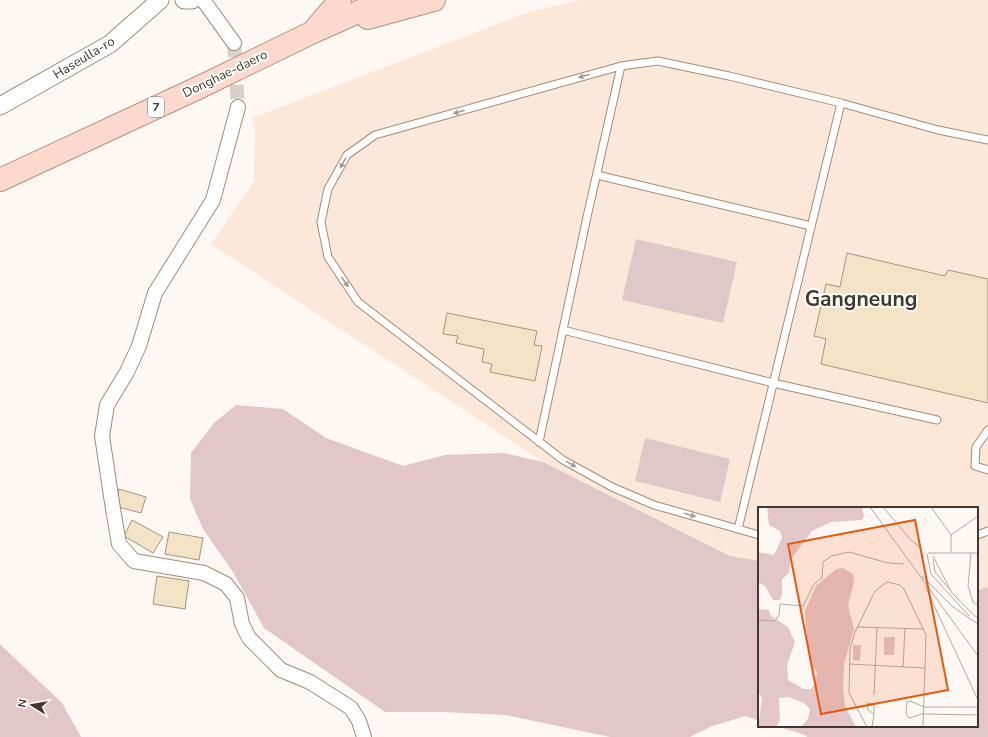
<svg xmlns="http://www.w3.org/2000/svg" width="988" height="737" font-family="'Nunito Sans',sans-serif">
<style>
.built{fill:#fce8d8}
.green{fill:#e2c6c8}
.building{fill:#f1e3c4;stroke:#a3967c}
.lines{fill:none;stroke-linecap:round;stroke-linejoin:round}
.minor-tunnel{stroke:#d7d1cc;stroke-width:14;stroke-dasharray:14 7;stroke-linecap:butt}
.service-casing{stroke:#a38b77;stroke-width:9}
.minor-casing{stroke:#a38b77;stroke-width:16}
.tertiary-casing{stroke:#a38b77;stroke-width:19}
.primary-casing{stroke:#ba8f80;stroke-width:24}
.service{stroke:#fff;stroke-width:7}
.minor{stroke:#fff;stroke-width:14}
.tertiary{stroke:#fff;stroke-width:17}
.primary{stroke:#fdd8cd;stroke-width:22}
.oneway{fill:#a09b96}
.labels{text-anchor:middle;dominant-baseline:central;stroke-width:4;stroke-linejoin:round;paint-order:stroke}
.shield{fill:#fff;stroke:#7a736d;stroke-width:1}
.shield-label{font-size:12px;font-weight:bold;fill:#41372e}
.street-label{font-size:13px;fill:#41372e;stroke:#fff}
.town-label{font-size:21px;font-weight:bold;fill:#41372e;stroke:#fff}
.inset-road{fill:none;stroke:#b2aba5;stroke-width:1}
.view{fill:#e8590c;fill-opacity:0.15;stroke:#e8590c;stroke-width:2}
.inset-edge{fill:none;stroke:#41372e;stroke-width:2}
</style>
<rect width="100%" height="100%" fill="#fdf8f4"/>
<!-- built -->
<path class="built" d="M581 0H988V587L977 590V508H759V562L730 556 543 462 211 244 254 181 255 130 252 118 529 12Z"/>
<!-- green -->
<g class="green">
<path d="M636 239 737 262 723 323 622 300Z"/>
<path d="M236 405 283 409 326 438 403 466 445 455 504 453 543 462 730 556 759 561V721L746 716 712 726 690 737H610L506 715 443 712H385L264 628 233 572 203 529 190 499 191 453 214 423Z"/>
<path d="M645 438 730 459 720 502 635 481Z"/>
<path d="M988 587V737H807L805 735 776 726H977V590Z"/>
<path d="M0 644 6 650 62 703 81 737H0Z"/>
</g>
<!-- building -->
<g class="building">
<path d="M847 253 945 276 948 270 988 279V403L821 364 826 339 814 336 826 284 840 287Z"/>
<path d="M447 313 537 331 534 345 542 346 535 381 490 372 492 364 482 362 484 349 456 343 458 336 443 334Z"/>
<path d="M119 489 146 497 141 513 115 506Z"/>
<path d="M132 520 163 537 153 553 124 536Z"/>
<path d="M169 532 203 538 199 560 165 554Z"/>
<path d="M157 576 189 581 185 609 153 604Z"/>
</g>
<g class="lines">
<!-- minor-tunnel -->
<path class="minor-tunnel" d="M234 43 238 107"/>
<!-- service casing -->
<g class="service-casing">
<g id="service">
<path d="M597 175 811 226"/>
<path d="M563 330 773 383 937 420"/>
<path d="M988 430 976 447 975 466 988 470"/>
<path d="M539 442 587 217 621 66"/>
<path d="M738 529 841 103"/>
<path d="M759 535 654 505 612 487 563 460 358 302 328 257 321 222 328 189 347 155 375 135 621 66 658 61 729 76 841 103 938 130 988 140"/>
<path d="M977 535 988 531"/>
</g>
</g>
<!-- minor casing -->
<g class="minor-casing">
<g id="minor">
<path d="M203 0 234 43"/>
<path d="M238 107 213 200 155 293 139 346 127 372 107 405 102 436 113 509 119 544 134 561 204 573 226 584 237 598 242 624 249 638 281 670 310 682 351 708 359 721 364 737"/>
</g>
</g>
<!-- tertiary casing -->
<g class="tertiary-casing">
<g id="tertiary">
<path d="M184 0H192"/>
<path d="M0 106 110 44 160 0"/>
</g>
</g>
<!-- primary casing -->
<g class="primary-casing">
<g id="primary">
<path d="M368 18 434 0"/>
<path d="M316 28 340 0"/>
<path d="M0 180 200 87 311 33 385 0"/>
</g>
</g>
<!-- service -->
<use href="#service" class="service"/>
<!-- minor -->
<use href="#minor" class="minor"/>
<!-- tertiary -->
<use href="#tertiary" class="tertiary"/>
<!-- primary -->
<use href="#primary" class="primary"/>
</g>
<!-- one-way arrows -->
<defs><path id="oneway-solid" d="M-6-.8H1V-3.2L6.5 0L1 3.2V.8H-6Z"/></defs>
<g class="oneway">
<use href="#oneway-solid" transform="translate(584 76) rotate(164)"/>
<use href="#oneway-solid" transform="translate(459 112) rotate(164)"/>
<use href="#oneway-solid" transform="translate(343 163) rotate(120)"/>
<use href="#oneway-solid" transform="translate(345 282) rotate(56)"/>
<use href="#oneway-solid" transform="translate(571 464) rotate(29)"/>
<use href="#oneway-solid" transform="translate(690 515) rotate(16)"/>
</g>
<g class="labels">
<!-- shield labels -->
<rect class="shield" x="148" y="97" width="16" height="20" rx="3"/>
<g class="shield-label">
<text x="156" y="107">7</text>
</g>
<!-- street labels -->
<g class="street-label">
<text transform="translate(84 58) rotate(-31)">Haseulla-ro</text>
<text transform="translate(225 74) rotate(-26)">Donghae-daero</text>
</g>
<!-- town labels -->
<g class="town-label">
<text x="861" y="299">Gangneung</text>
</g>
</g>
<!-- overview -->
<g transform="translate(758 507)">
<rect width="220" height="220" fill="#fdf8f4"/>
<path d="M9 0H104L106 9 104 13 73 15 54 24 33 52 31 66 24 72V87L22 93H15L7 79 0 75V45L16 48 24 31 22 24 11 18ZM85 61 95 67 96 75 90 98 96 122 86 157 85 182 87 199 98 220H43L50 212 52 202 46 196 30 190 21 191 22 213 18 220H0L4 192 0 184V102L11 103 13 109 30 120 37 135 29 158 30 173 46 182H53L57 176 59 165 51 154 47 103 58 79 78 62ZM126 130H137L136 148H126ZM95 138H103L102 154 95 153Z" fill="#e2c6c8"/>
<path class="inset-road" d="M112 0 220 149M125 0 153 33 164 42M173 0 193 28V45M193 28 220 9M170 46H220M213 46 210 79 215 95 220 99M169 47 173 67 211 109M175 49 194 86 220 112M175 52 177 65 193 84M164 69 195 100 220 117M167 79 220 193M0 113 17 114 21 108 22 97 45 99 56 77 64 71 65 55 73 49 91 45 130 56 146 57M99 120 166 122M91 157 167 161M145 160 147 121M116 188 119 121M220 200H166L152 194 149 195 148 207 151 211 164 207 220 208M109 220 91 186 92 142 97 125 117 84 129 75 142 78 146 82 168 128 165 220M114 220 116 207V197L109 196 110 203 116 207"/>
<path class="view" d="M157 13 190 183 63 207 30 37Z"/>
<rect width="220" height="220" class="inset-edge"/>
</g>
<!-- north arrow -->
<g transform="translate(32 705) rotate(281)" stroke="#ffffff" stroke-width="3" paint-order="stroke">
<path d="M0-3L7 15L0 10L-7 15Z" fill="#41372e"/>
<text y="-6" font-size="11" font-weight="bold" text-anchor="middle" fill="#41372e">N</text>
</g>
</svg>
